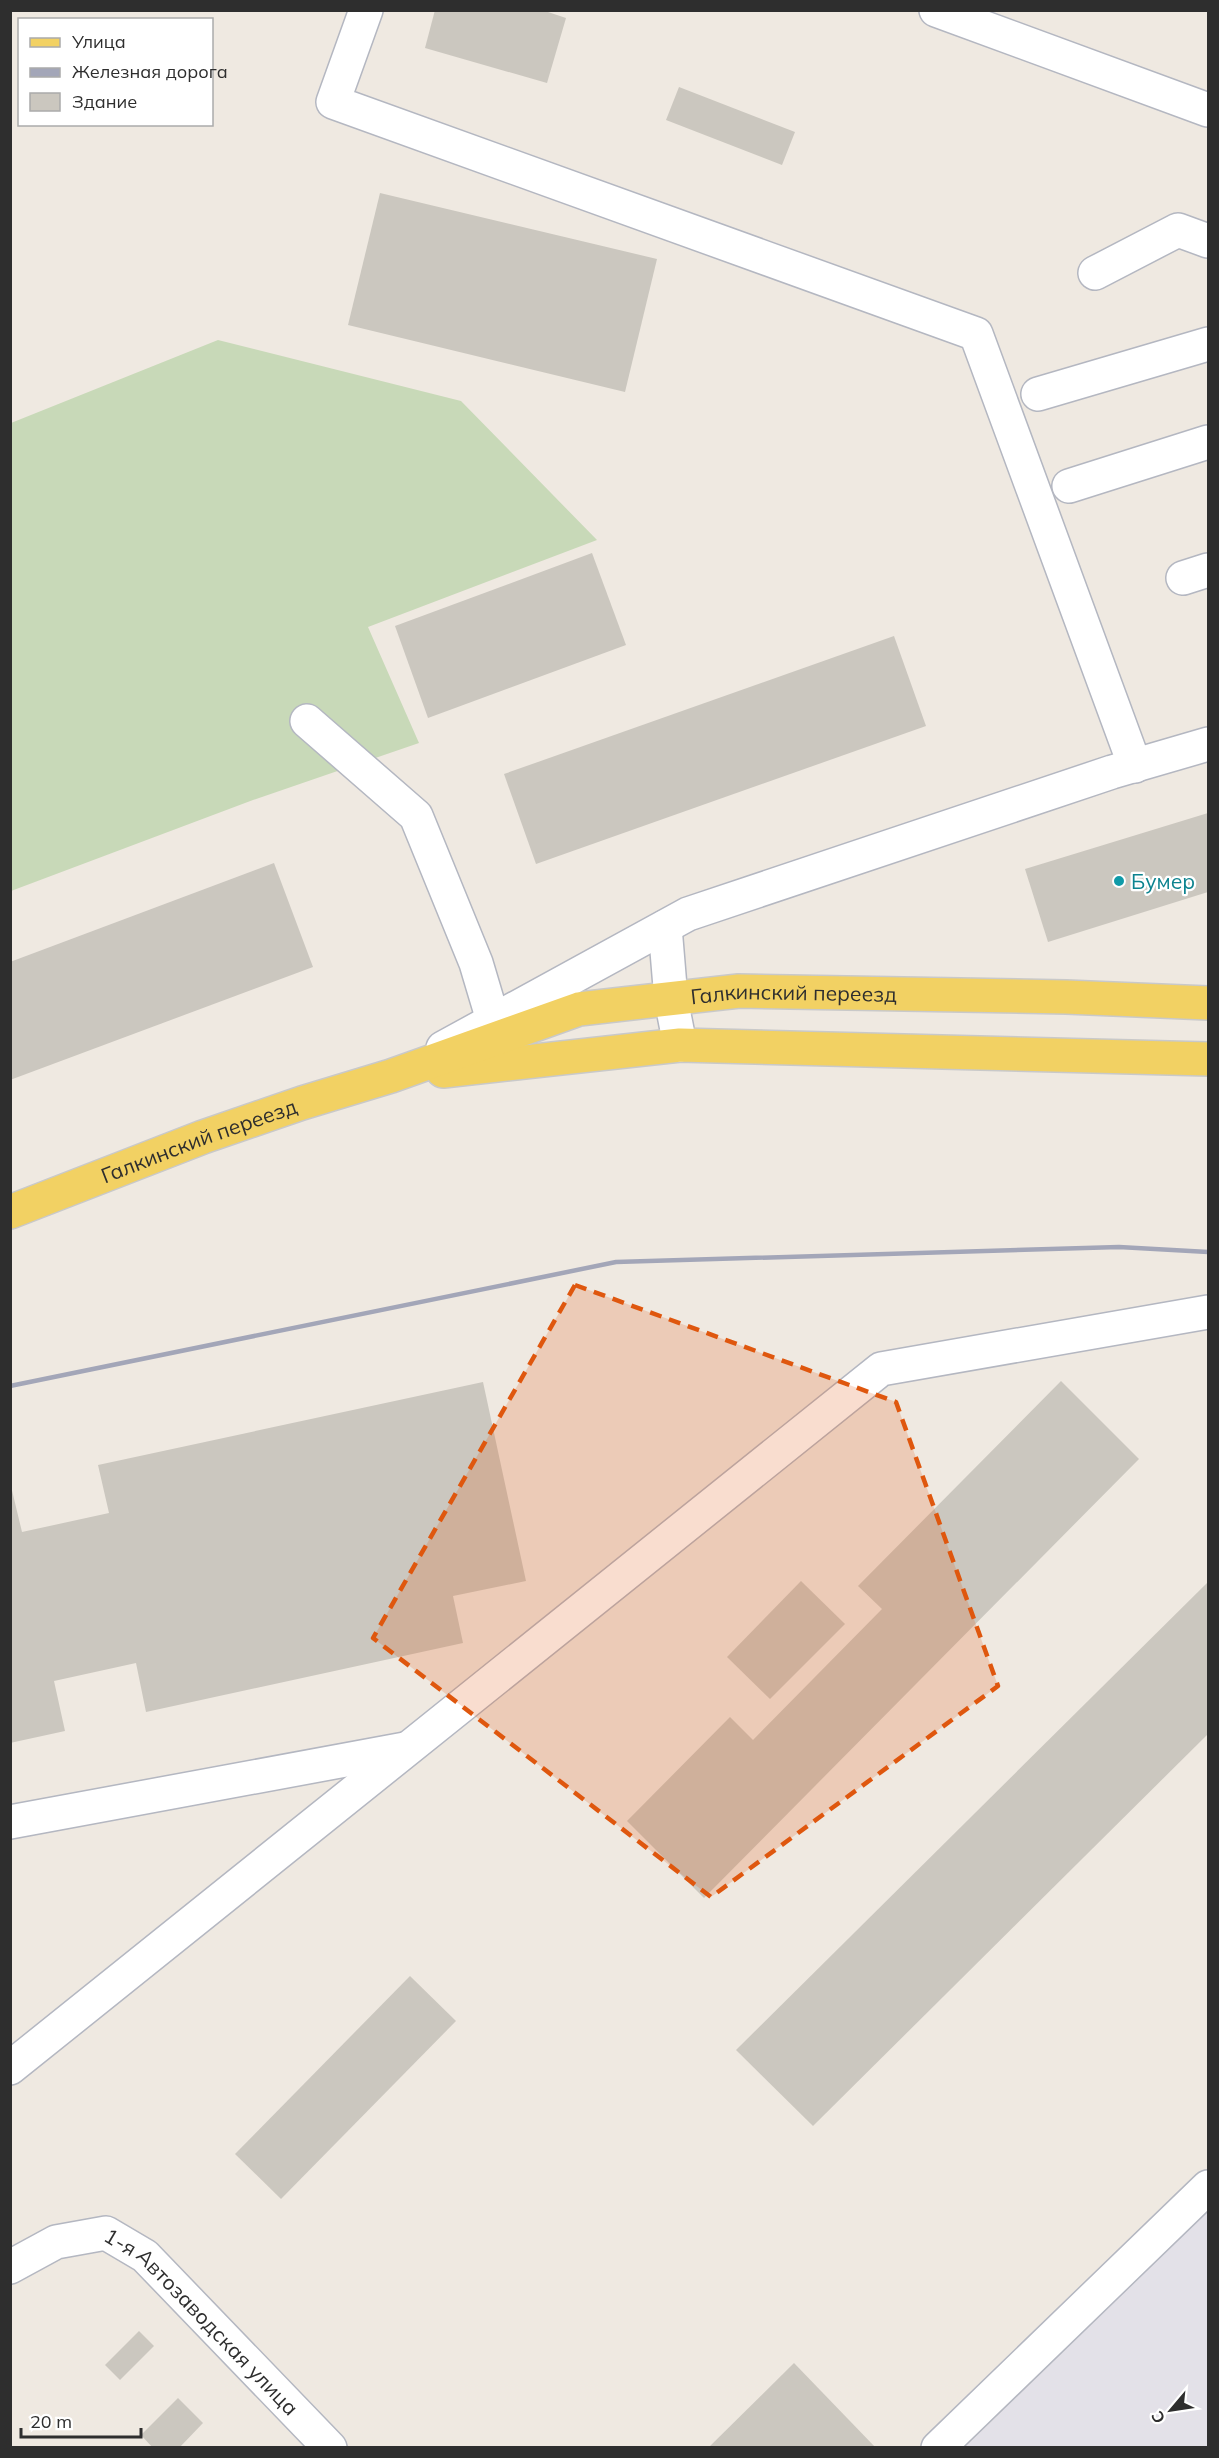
<svg xmlns="http://www.w3.org/2000/svg" width="1219" height="2458" font-family="Mulish,sans-serif">
<style>
.industrial{fill:#e3e1e8}
.cemetery{fill:#c8d9b8}
.building{fill:#cbc7bf}
.lines{fill:none;stroke-linecap:round;stroke-linejoin:round}
.minor-casing{stroke:#b4b7c1;stroke-width:36}
.major-casing{stroke:#c9c9c9;stroke-width:36}
.minor{stroke:#fff;stroke-width:33}
.major{stroke:#f2d163;stroke-width:33}
.rail{stroke:#a3a6b8;stroke-width:4.5}
.marked{fill:#df570e;fill-opacity:0.2;stroke:#df570e;stroke-width:4.5;stroke-dasharray:12 8;stroke-linejoin:round}
.culture-dot{fill:#0f9aa8;stroke:#fff;stroke-width:2}
.labels{text-anchor:middle;dominant-baseline:central;stroke-width:4.5;stroke-linejoin:round;paint-order:stroke}
.culture-label{font-size:21px;fill:#0d838f;stroke:#fff;text-anchor:start}
.street-label{font-size:21px;fill:#2e2e2e;stroke:#fff}
</style>
<rect width="100%" height="100%" fill="#efe9e1"/>
<!-- industrial -->
<path class="industrial" d="M1208 2211V2447H965Z"/>
<!-- cemetery -->
<path class="cemetery" d="M218 340 461 401 597 540 368 627 419 743 253 800 11 891V423Z"/>
<!-- building -->
<g class="building">
<path d="M435 10H542L566 18 547 83 425 48Z"/>
<path d="M679 87 795 132 782 165 666 120Z"/>
<path d="M380 193 657 259 625 392 348 325Z"/>
<path d="M592 553 626 645 428 718 395 626Z"/>
<path d="M894 636 926 726 536 864 504 774Z"/>
<path d="M1208 813V892L1048 942 1025 869Z"/>
<path d="M274 863 313 967 10 1080V962Z"/>
<path d="M1061 1381 1139 1459 704 1898 627 1821 730 1717 753 1740 882 1609 858 1586Z"/>
<path d="M483 1382 526 1581 453 1596 463 1643 146 1712 136 1663 54 1681 65 1731 10 1743V1482L22 1532 109 1513 98 1465Z"/>
<path d="M801 1581 845 1624 770 1699 727 1657Z"/>
<path d="M1208 1582V1734L813 2126 736 2050Z"/>
<path d="M410 1976 456 2021 281 2199 235 2154Z"/>
<path d="M139 2331 154 2346 120 2380 105 2365Z"/>
<path d="M794 2363 876 2448H708Z"/>
<path d="M178 2398 203 2423 179 2448H153L141 2435Z"/>
</g>
<g class="lines">
<!-- minor casing -->
<g class="minor-casing">
<g id="minor">
<path d="M366 10 333 102 976 334 1135 766"/>
<path d="M936 10 1208 110"/>
<path d="M1095 273 1178 230 1208 241"/>
<path d="M1038 394 1208 344"/>
<path d="M1069 486 1208 442"/>
<path d="M1183 578 1208 570"/>
<path d="M307 721 416 816 476 963 493 1020"/>
<path d="M665 927 671 999 680 1045"/>
<path d="M443 1048 688 914 1112 772 1208 744"/>
<path d="M10 1822 405 1749"/>
<path d="M10 2068 881 1369 1208 1312"/>
<path id="s1" d="M10 2267 56 2242 106 2233 145 2256 330 2448"/>
<path d="M938 2448 1208 2187"/>
</g>
</g>
<!-- major casing -->
<g class="major-casing">
<g id="major">
<path d="M443 1071 680 1045 1208 1059"/>
<path id="s2" d="M10 1212 203 1137 302 1103 391 1076 579 1009 739 991 1066 997 1208 1003"/>
</g>
</g>
<!-- minor -->
<use href="#minor" class="minor"/>
<!-- major -->
<use href="#major" class="major"/>
<!-- rail -->
<path class="rail" d="M10 1386 616 1262 1119 1247 1208 1252"/>
</g>
<!-- marked area -->
<path class="marked" d="M575 1285 896 1402 998 1686 711 1897 373 1638Z"/>
<!-- markers -->
<circle class="culture-dot" cx="1119" cy="881" r="6"/>
<g class="labels">
<!-- culture labels -->
<g class="culture-label">
<text x="1131" y="881">Бумер</text>
</g>
<!-- street labels -->
<g class="street-label">
<text stroke="none"><textPath href="#s2" startOffset="820">Галкинский переезд</textPath></text>
<text stroke="none"><textPath href="#s2" startOffset="202">Галкинский переезд</textPath></text>
<text stroke="none"><textPath href="#s1" startOffset="234">1-я Автозаводская улица</textPath></text>
</g>
</g>
<!-- border -->
<rect width="1219" height="2458" fill="none" stroke="#2e2e2e" stroke-width="24"/>
<!-- legend -->
<rect x="18" y="18" width="195" height="108" fill="#ffffff" stroke="#ababab" stroke-width="1.5"/>
<rect x="30" y="38" width="30" height="9" fill="#f2d163" stroke="#ababab" stroke-width="1.5"/>
<text x="72" y="48" font-size="18" fill="#2e2e2e">Улица</text>
<rect x="30" y="68" width="30" height="9" fill="#a3a6b8" stroke="#ababab" stroke-width="1.5"/>
<text x="72" y="78" font-size="18" fill="#2e2e2e">Железная дорога</text>
<rect x="30" y="93" width="30" height="18" fill="#cbc7bf" stroke="#ababab" stroke-width="1.5"/>
<text x="72" y="108" font-size="18" fill="#2e2e2e">Здание</text>
<!-- north arrow -->
<g transform="translate(1171 2410) rotate(241)" stroke="#ffffff" stroke-width="4.5" paint-order="stroke">
<path d="M0-4.5L10 22L0 15L-10 22Z" fill="#2e2e2e"/>
<text y="-9" font-size="16" font-weight="bold" text-anchor="middle" fill="#2e2e2e">С</text>
</g>
<!-- scale -->
<path d="M21 2428v9h120v-9" fill="none" stroke="#2e2e2e" stroke-width="3"/>
<text x="30" y="2428" font-size="18" fill="#2e2e2e" stroke="#ffffff" stroke-width="4.5" paint-order="stroke">20 m</text>
</svg>
